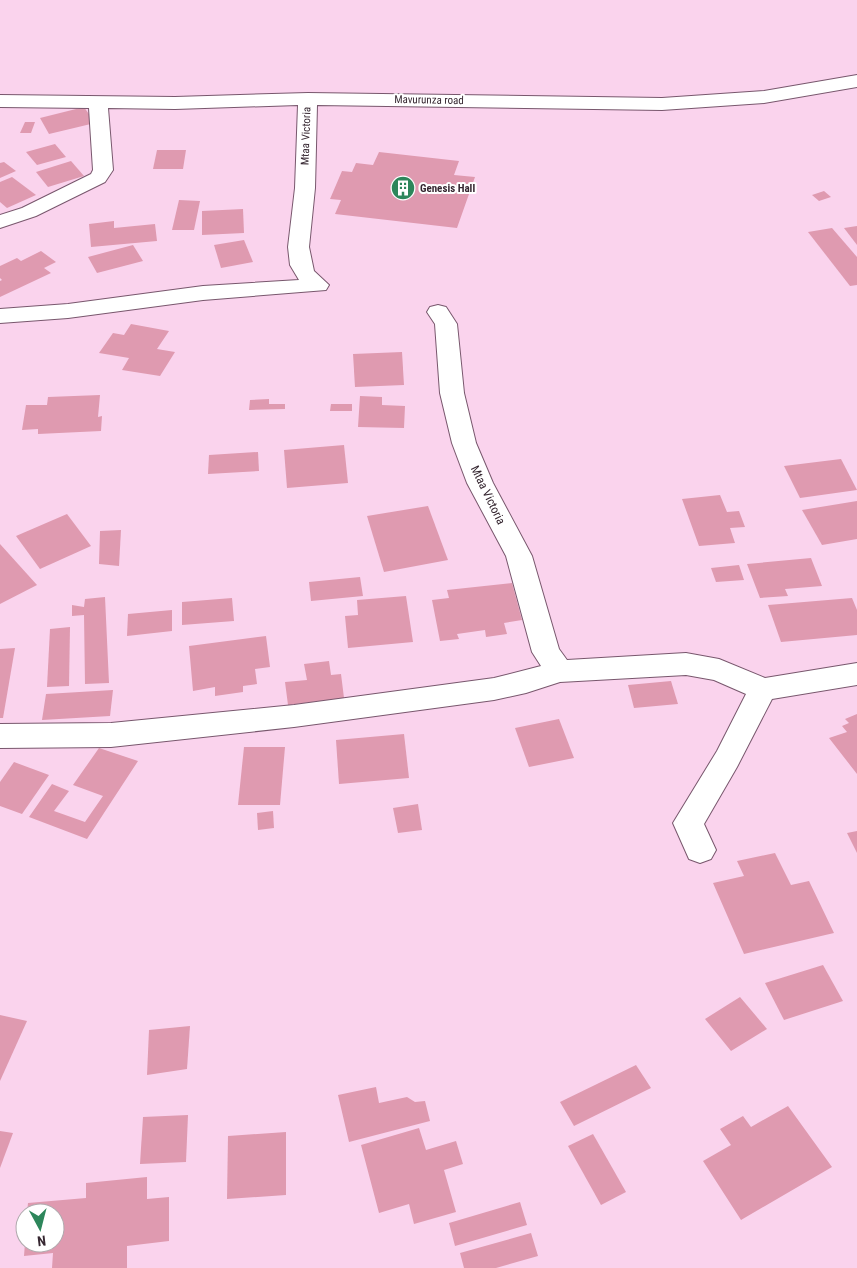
<svg xmlns="http://www.w3.org/2000/svg" width="857" height="1268" font-family="'Roboto Condensed',sans-serif">
<style>
.building{fill:#df9ab0}
.lines{fill:none;stroke-linecap:round;stroke-linejoin:round}
.minor-casing{stroke:#78576d;stroke-width:2}
.minor{fill:#fff;fill-rule:evenodd}
.labels{text-anchor:middle;dominant-baseline:central;stroke-width:4;stroke-linejoin:round;paint-order:stroke}
.far-street-label{font-size:11px;fill:#362731;stroke:#fff}
.far-poi-label{font-size:11px;font-weight:bold;fill:#362731;stroke:#fff;text-anchor:start}
.street-label{font-size:12px;fill:#362731;stroke:#fff}
</style>
<rect width="100%" height="100%" fill="#fad3ed"/>
<!-- building -->
<g class="building">
<path d="M84 107 95 123 49 134 40 118Z"/>
<path d="M25 122H35L31 133H20Z"/>
<path d="M55 144 66 157 37 165 26 152Z"/>
<path d="M157 150H186L183 169H153Z"/>
<path d="M379 152 459 161 454 175 475 177 457 228 335 214 341 200 330 199 342 171 352 172 356 163 373 165Z"/>
<path d="M71 161 84 176 48 187 36 172Z"/>
<path d="M4 162 16 171 0 178V163Z"/>
<path d="M12 177 36 195 7 208 0 202V182Z"/>
<path d="M824 191 831 197 819 201 812 195Z"/>
<path d="M179 200 200 201 194 230H172Z"/>
<path d="M243 209 244 233 202 235V211Z"/>
<path d="M114 221V228L155 224 157 241 91 247 89 224Z"/>
<path d="M857 226V245L844 228Z"/>
<path d="M832 228 857 257V285L850 286 808 232Z"/>
<path d="M244 240 253 262 221 268 214 245Z"/>
<path d="M133 245 143 261 97 273 88 257Z"/>
<path d="M41 251 56 262 44 268 51 273 0 297V281L2 280 0 278V266L17 258 21 261Z"/>
<path d="M131 324 169 331 157 349 175 352 160 376 122 370 129 358 99 353 113 333 124 335Z"/>
<path d="M402 352 404 385 355 387 353 354Z"/>
<path d="M100 395 98 417 102 416 101 431 38 434V429L22 430 26 405H47L48 397Z"/>
<path d="M360 396 382 397V405L405 406 404 428 358 427Z"/>
<path d="M269 399V404H285V409L249 410 250 400Z"/>
<path d="M331 404H352V411H330Z"/>
<path d="M344 445 348 483 287 488 284 450Z"/>
<path d="M258 452 259 471 208 474 209 455Z"/>
<path d="M841 459 857 490 800 498 784 466Z"/>
<path d="M720 495 727 512 739 511 745 527 730 528 735 543 699 546 682 499Z"/>
<path d="M857 501V539L822 545 802 510Z"/>
<path d="M428 506 448 560 384 572 367 516Z"/>
<path d="M67 514 91 546 40 569 16 536Z"/>
<path d="M121 530 119 566 99 564 100 531Z"/>
<path d="M0 544 37 585 0 604Z"/>
<path d="M811 558 822 586 785 589 788 596 760 598 747 564Z"/>
<path d="M739 565 744 580 716 582 711 568Z"/>
<path d="M360 577 363 596 311 601 309 582Z"/>
<path d="M512 583 522 620 504 623 507 634 486 637 485 630 457 634 459 639 440 641 432 600 449 598 447 590Z"/>
<path d="M406 596 413 642 348 648 345 616 358 615 357 600Z"/>
<path d="M105 597 109 683 85 684 84 615 72 616V605L84 607 85 599Z"/>
<path d="M232 598 234 621 182 625V602Z"/>
<path d="M852 598 857 610V635L781 642 768 605Z"/>
<path d="M172 610V631L127 636 128 614Z"/>
<path d="M70 627 69 686 47 687 50 629Z"/>
<path d="M266 636 270 667 255 669 257 684 243 686V692L215 696V687L193 691 189 646Z"/>
<path d="M15 648 3 718H0V649Z"/>
<path d="M329 661 331 675 341 674 344 698 288 705 285 682 307 680 304 664Z"/>
<path d="M671 681 678 704 634 708 628 685Z"/>
<path d="M113 690 110 716 42 720 46 694Z"/>
<path d="M857 714V774L829 738 847 732 842 726 849 723 845 719Z"/>
<path d="M559 719 574 758 529 767 515 728Z"/>
<path d="M404 734 409 778 339 784 336 740Z"/>
<path d="M244 747H285L280 805H238Z"/>
<path d="M99 748 138 761 87 839 29 817 52 784 69 791 54 811 85 822 103 796 73 785Z"/>
<path d="M14 762 49 775 22 814 0 806V782Z"/>
<path d="M418 804 422 830 398 833 393 808Z"/>
<path d="M273 811 274 828 258 830 257 813Z"/>
<path d="M857 831V853L847 833Z"/>
<path d="M775 853 791 885 809 881 834 933 744 954 713 883 744 876 737 861Z"/>
<path d="M823 965 843 1001 784 1020 765 983Z"/>
<path d="M740 997 767 1029 731 1051 705 1019Z"/>
<path d="M0 1015 27 1021 0 1081Z"/>
<path d="M190 1026 187 1069 147 1075 149 1030Z"/>
<path d="M636 1065 651 1088 574 1126 560 1102Z"/>
<path d="M376 1087 379 1103 407 1097 415 1102 425 1101 430 1121 349 1142 338 1095Z"/>
<path d="M788 1106 832 1167 741 1220 703 1161 731 1145 720 1129 743 1116 751 1127Z"/>
<path d="M188 1115 186 1162 140 1164 143 1117Z"/>
<path d="M419 1128 426 1150 456 1141 463 1164 444 1170 456 1212 414 1224 409 1204 379 1213 361 1145Z"/>
<path d="M0 1131 13 1133 0 1168Z"/>
<path d="M286 1132V1195L227 1199 228 1136Z"/>
<path d="M593 1134 626 1192 601 1205 568 1146Z"/>
<path d="M147 1177V1199L169 1197V1241L127 1246V1268H52L53 1253 24 1256 25 1243H55V1213H27L28 1203 86 1198V1183Z"/>
<path d="M520 1202 527 1225 455 1246 449 1223Z"/>
<path d="M531 1233 538 1256 496 1268H464L460 1253Z"/>
</g>
<g class="lines">
<!-- minor casing -->
<g class="minor-casing">
<g id="minor">
<path d="M857 75V87L764 103 662 110 317 105 315 188 309 247 314 271 329 285 326 290 203 300 68 318 0 323V309L68 304 203 286 299 280 290 265 288 247 295 188 298 105 175 109 108 108 113 170 105 182 36 216 0 228V215L22 208 91 174 93 170 89 108 0 107V95L175 97 308 93 662 98 764 91Z"/>
<path d="M438 305 446 307 457 324 464 393 476 443 493 483 532 556 559 649 567 660 686 653 719 659 765 678 857 663V685L772 699 737 767 704 824 716 850 711 859 700 863 689 859 673 823 717 751 746 694 714 680 686 675 560 682 526 693 494 700 294 727 111 747 0 748V724L111 723 294 705 494 678 541 666 532 652 506 556 467 483 452 443 440 393 435 324 427 312 430 307Z"/>
</g>
</g>
<!-- minor -->
<use href="#minor" class="minor"/>
</g>
<!-- icons -->
<defs>
<g id="building-disc" transform="scale(1.25)"><circle r="9.5" fill="#2d865b" stroke="#fff"/><path d="M-4-6H4V6H1V3H-1V6H-4ZM-2.5-4.3h1.7v1.8h-1.7ZM.8-4.3h1.7v1.8H.8ZM-2.5-1h1.7V.8h-1.7ZM.8-1h1.7V.8H.8Z" fill="#fff"/></g>
</defs>
<g fill-rule="evenodd">
<use href="#building-disc" x="403" y="188"/>
</g>
<g class="labels">
<!-- far-street labels -->
<g class="far-street-label">
<text transform="translate(429 100) rotate(1)">Mavurunza road</text>
<text transform="translate(306 136) rotate(-88)">Mtaa Victoria</text>
</g>
<!-- far-poi labels -->
<g class="far-poi-label">
<text x="420" y="188">Genesis Hall</text>
</g>
<!-- street labels -->
<g class="street-label">
<text transform="translate(488 495) rotate(64)">Mtaa Victoria</text>
</g>
</g>
<!-- north arrow -->
<g transform="translate(40 1228) rotate(173)"><circle r="24" fill="#ffffff" stroke="#afa9ad"/>
<path d="M0-4L9 19L0 12L-9 19Z" fill="#2d865b"/>
<text y="-8" font-size="14" font-weight="bold" text-anchor="middle" fill="#362731">N</text>
</g>
</svg>
